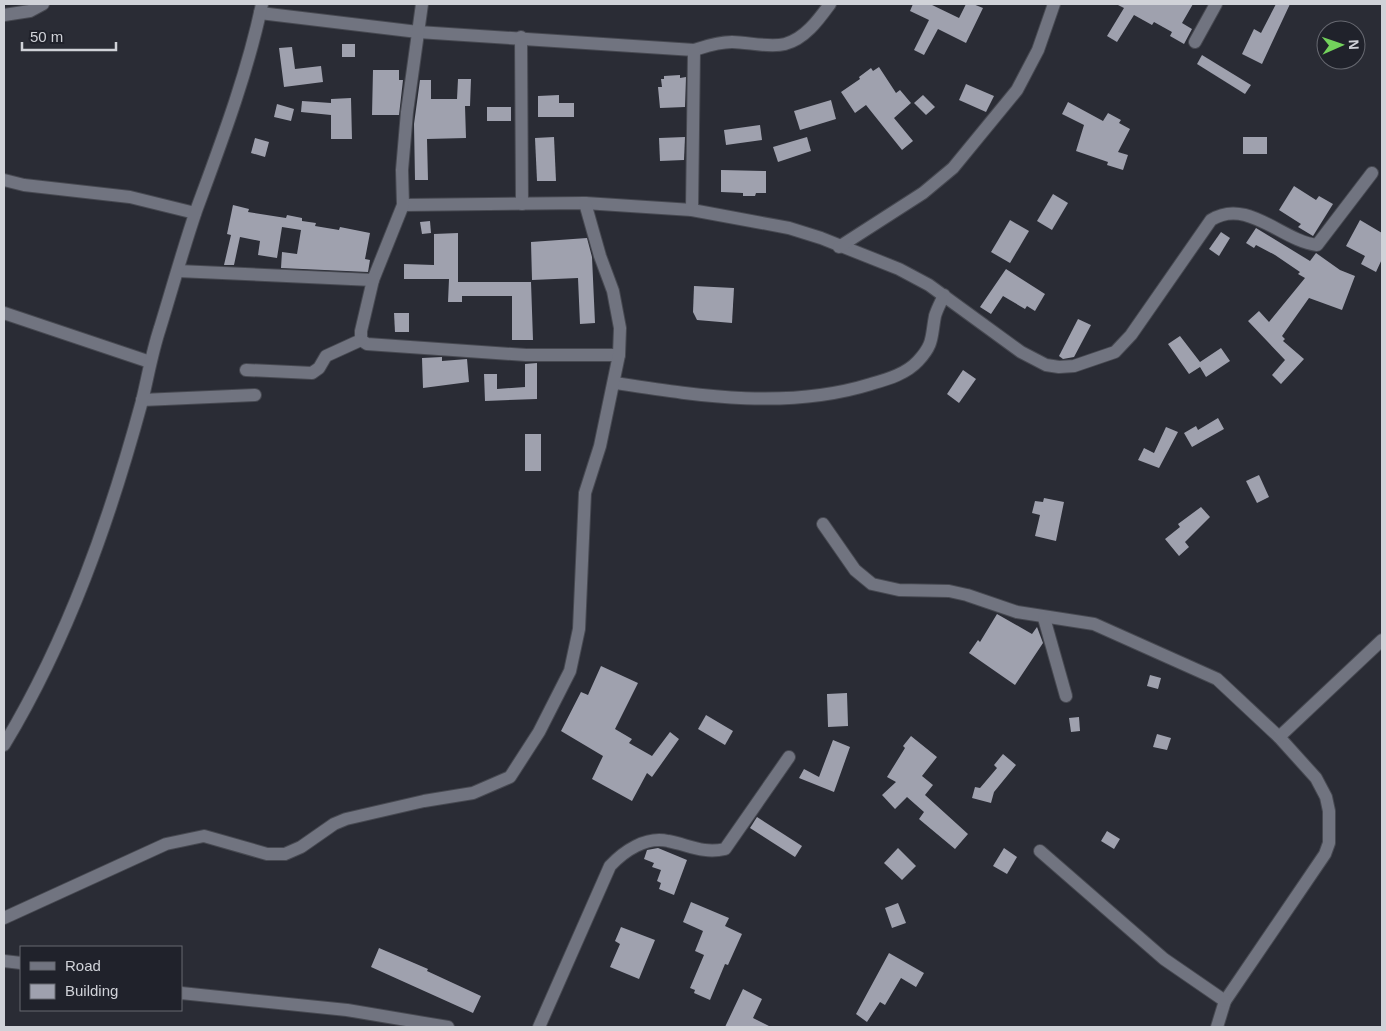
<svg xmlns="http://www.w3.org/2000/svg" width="1386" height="1031" font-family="Helvetica,sans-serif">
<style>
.building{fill:#9fa1ae}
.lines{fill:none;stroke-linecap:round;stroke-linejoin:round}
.minor-casing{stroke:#474951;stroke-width:14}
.minor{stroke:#717480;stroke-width:12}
</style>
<rect width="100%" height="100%" fill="#2a2c35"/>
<!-- building -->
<g class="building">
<path d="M913 4H930L959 18 966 4H973L983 8 966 43 938 29 924 55 914 50 929 20 910 11Z"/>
<path d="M1116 4H1193L1182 23 1192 29 1184 44 1170 36 1172 32 1154 22 1152 25 1134 15 1117 42 1107 36 1124 8Z"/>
<path d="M1276 4H1290L1262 64 1242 54 1254 29 1261 33Z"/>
<rect x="342" y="44" width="13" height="13"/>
<path d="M292 47 295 69 321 66 323 82 284 87 279 48Z"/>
<path d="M1202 55 1251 85 1245 94 1197 64Z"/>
<path d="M879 67 896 93 900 90 911 103 894 118 913 141 902 150 866 105 855 113 841 92 860 79 859 77 871 68 873 71Z"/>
<path d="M373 70H399V80H403L399 115H372Z"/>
<path d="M680 75V78L686 77 685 107 660 108 658 87H662L661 79H664V76Z"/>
<path d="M458 79H471L470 106H465L466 138 427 139 428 180H415L414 124 420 80H431V99H457Z"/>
<path d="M966 84 994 96 986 112 959 100Z"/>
<path d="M559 95V103H574V117H538V96Z"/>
<path d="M923 95 935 107 926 115 914 103Z"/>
<path d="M351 98 352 139H331V115L301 112 302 101 331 103V99Z"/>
<path d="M831 100 836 119 800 130 794 111Z"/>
<path d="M1068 102 1103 121 1108 113 1121 120 1119 123 1130 129 1118 152 1128 155 1123 170 1107 165 1108 162 1076 151 1084 125 1062 114Z"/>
<path d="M277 104 294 109 291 121 274 117Z"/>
<rect x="487" y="107" width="24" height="14"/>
<path d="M760 125 762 140 726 145 724 130Z"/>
<path d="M554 137 556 181H537L535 138Z"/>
<path d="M685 137 684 160 660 161 659 138Z"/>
<path d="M807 137 811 151 778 162 773 147Z"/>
<rect x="1243" y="137" width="24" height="17"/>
<path d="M255 138 269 142 265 157 251 153Z"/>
<path d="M721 170 766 171V193H756L755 196H743V193L721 192Z"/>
<path d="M1294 186 1316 200 1319 196 1333 204 1313 236 1298 227 1301 224 1279 210Z"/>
<path d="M1053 194 1068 203 1052 230 1037 221Z"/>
<path d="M233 205 249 209 248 212 286 218 287 215 302 218V221L316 223 315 226 339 230 340 227 370 233 365 259 370 260 368 272 281 268 282 252 297 254 301 230 282 227 277 258 258 255 260 241 240 237 234 265H224L231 235 227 234Z"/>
<path d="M1010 220 1029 231 1010 263 991 252Z"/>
<path d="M1360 220 1382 233V259L1376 272 1361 264 1365 256 1346 246Z"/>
<path d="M430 221 431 233 422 234 420 222Z"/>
<path d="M1256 228 1310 261 1316 253 1340 270 1355 276 1342 310 1309 298 1282 336 1285 339 1283 341 1304 359 1281 384 1272 375 1285 360 1248 321 1259 311 1269 322 1305 278 1298 274 1300 272 1275 255 1256 245 1254 248 1246 243Z"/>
<path d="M1221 232 1230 238 1219 256 1209 249Z"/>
<path d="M458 233V282H531L533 340H512V296H462V302H448L449 279H404V264L434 265V234Z"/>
<path d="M587 238 592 257 595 323 580 324 578 278 532 280 531 242Z"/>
<path d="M1006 269 1045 294 1035 311 1027 306 1025 309 1003 296 991 314 980 307Z"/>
<path d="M694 286 734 288 732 323 697 320 693 312Z"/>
<path d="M394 313H409V332H395Z"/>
<path d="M1078 319 1091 325 1074 357 1063 359 1059 356Z"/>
<path d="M1180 336 1200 362 1221 348 1230 361 1206 377 1200 367 1189 374 1168 344Z"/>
<path d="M442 357V361L467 359 469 382 423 388 422 358Z"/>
<path d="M537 363V399L485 401 484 374H497V389L525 387V364Z"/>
<path d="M963 370 976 379 959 403 947 394Z"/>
<path d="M1218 418 1224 429 1192 447 1184 433 1196 426 1198 430Z"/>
<path d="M1166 427 1178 432 1159 468 1138 460 1144 448 1154 453Z"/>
<rect x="525" y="434" width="16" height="37"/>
<path d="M1259 475 1269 497 1257 503 1246 481Z"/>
<path d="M1044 498 1064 502 1056 541 1035 536 1040 515 1032 513 1035 501 1043 502Z"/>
<path d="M1201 507 1210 517 1185 542 1189 547 1179 556 1165 539 1180 527 1178 524Z"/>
<path d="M997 614 1032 634 1037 627 1043 643 1015 685 969 653 978 640 980 642Z"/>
<path d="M601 666 638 683 615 729 632 739 629 743 652 756 670 732 679 739 652 777 647 773 632 801 592 779 603 756 561 731 581 692 588 695Z"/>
<path d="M1150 675 1161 678 1158 689 1147 686Z"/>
<path d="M847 693 848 726 828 727 827 694Z"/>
<path d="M706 715 733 731 725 745 698 729Z"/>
<path d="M1079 717 1080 731 1071 732 1069 718Z"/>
<path d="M1157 734 1171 738 1167 750 1153 747Z"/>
<path d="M911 736 937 757 922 776 933 785 925 795 968 834 955 849 919 819 924 812 907 797 895 809 882 795 896 782 887 777 905 748 903 746Z"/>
<path d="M833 740 850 747 834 792 799 778 804 769 819 777Z"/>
<path d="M1003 754 1016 765 994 792 991 803 972 798 975 787 980 788 997 768 994 765Z"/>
<path d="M757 817 802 846 795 857 750 828Z"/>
<path d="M1107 831 1120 839 1114 849 1101 841Z"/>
<path d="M658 848 687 860 674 895 659 889 661 883 657 881 661 870 652 867 654 863 644 859 647 850Z"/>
<path d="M898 848 916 866 902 880 884 863Z"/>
<path d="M1004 848 1017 857 1007 874 993 866Z"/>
<path d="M691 902 729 918 725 926 742 934 728 965 725 964 710 1000 694 993 695 990 690 988 704 955 695 951 703 931 683 922Z"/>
<path d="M898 903 906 923 892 928 885 908Z"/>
<path d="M621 927 655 940 639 979 610 967 620 944 615 941Z"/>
<path d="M379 948 428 969 427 971 481 996 473 1013 371 967Z"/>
<path d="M889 953 924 973 916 987 901 978 885 1005 880 1002 867 1022 856 1014Z"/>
<path d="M743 989 762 999 753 1018 771 1027H725Z"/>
</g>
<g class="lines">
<!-- minor casing -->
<g class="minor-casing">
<g id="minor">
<path d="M260 13 418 32 694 50C707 46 718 42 732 42 748 42 769 48 785 44 805 39 819 19 830 4"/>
<path d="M4 15 30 11 43 4"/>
<path d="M521 37 522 204"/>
<path d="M1195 42 1216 4"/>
<path d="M4 180 24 185 130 197 195 213"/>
<path d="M403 205 585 203 692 210 789 228 821 238 899 269 929 285 1021 352 1046 365 1059 367 1074 366 1115 352 1131 335 1211 220C1247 197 1282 241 1317 245L1372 173"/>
<path d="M692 210 694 50"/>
<path d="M839 247 923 193 953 168 1017 90 1038 50 1054 4"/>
<path d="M178 271 373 280"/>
<path d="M4 313 150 362"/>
<path d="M361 340V331L373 280 403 205 402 170 407 112 422 4"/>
<path d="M361 340 367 344 526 355H619"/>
<path d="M246 370 312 373 319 368 326 356 361 340"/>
<path d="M615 383C700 396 787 410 871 384 888 379 906 374 918 361 934 344 931 337 935 316 937 309 941 302 944 295"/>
<path d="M142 400 255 395"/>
<path d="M823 524 855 570 872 584 899 590 949 591 967 595 1017 612 1094 624 1217 679 1279 737 1316 778 1326 797 1329 811V843L1325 854 1225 1001 1217 1027"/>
<path d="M1044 618 1066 696"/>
<path d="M1279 737 1382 640"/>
<path d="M4 745C68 639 110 519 142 401 148 376 152 352 160 328 172 289 183 249 196 211 221 143 247 75 262 4"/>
<path d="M1040 851 1164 959 1225 1001"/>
<path d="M4 918 166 844 204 836 267 854H285L301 847 334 824 346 819 424 801 473 793 510 777 539 732 570 671 579 629 585 493 600 446 619 355 620 328 613 291 600 256 585 203"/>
<path d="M4 961 21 963"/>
<path d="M181 993 347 1010 448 1027"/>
<path d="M539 1027 610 866C624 851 646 836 668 841 689 845 703 854 725 849L789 757"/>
</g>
</g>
<!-- minor -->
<use href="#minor" class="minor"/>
</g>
<!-- border -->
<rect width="1386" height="1031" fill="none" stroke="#d0d2d8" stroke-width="10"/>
<!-- legend -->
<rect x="20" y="946" width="162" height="65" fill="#20222b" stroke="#666870"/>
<rect x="30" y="962" width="25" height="8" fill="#717480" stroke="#666870"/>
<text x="65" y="971" font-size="15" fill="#d0d2d8">Road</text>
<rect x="30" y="984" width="25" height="15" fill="#9fa1ae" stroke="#666870"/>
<text x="65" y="996" font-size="15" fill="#d0d2d8">Building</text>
<!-- north arrow -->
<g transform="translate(1341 45) rotate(88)"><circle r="24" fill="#20222b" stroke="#666870"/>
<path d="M0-4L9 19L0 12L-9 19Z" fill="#73d25c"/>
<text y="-8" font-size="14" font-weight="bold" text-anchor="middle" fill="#d0d2d8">N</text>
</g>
<!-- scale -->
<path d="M22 42v8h94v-8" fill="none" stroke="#d0d2d8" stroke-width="2.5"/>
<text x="30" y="42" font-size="15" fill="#d0d2d8" stroke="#20222b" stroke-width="4" paint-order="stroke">50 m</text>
</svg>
